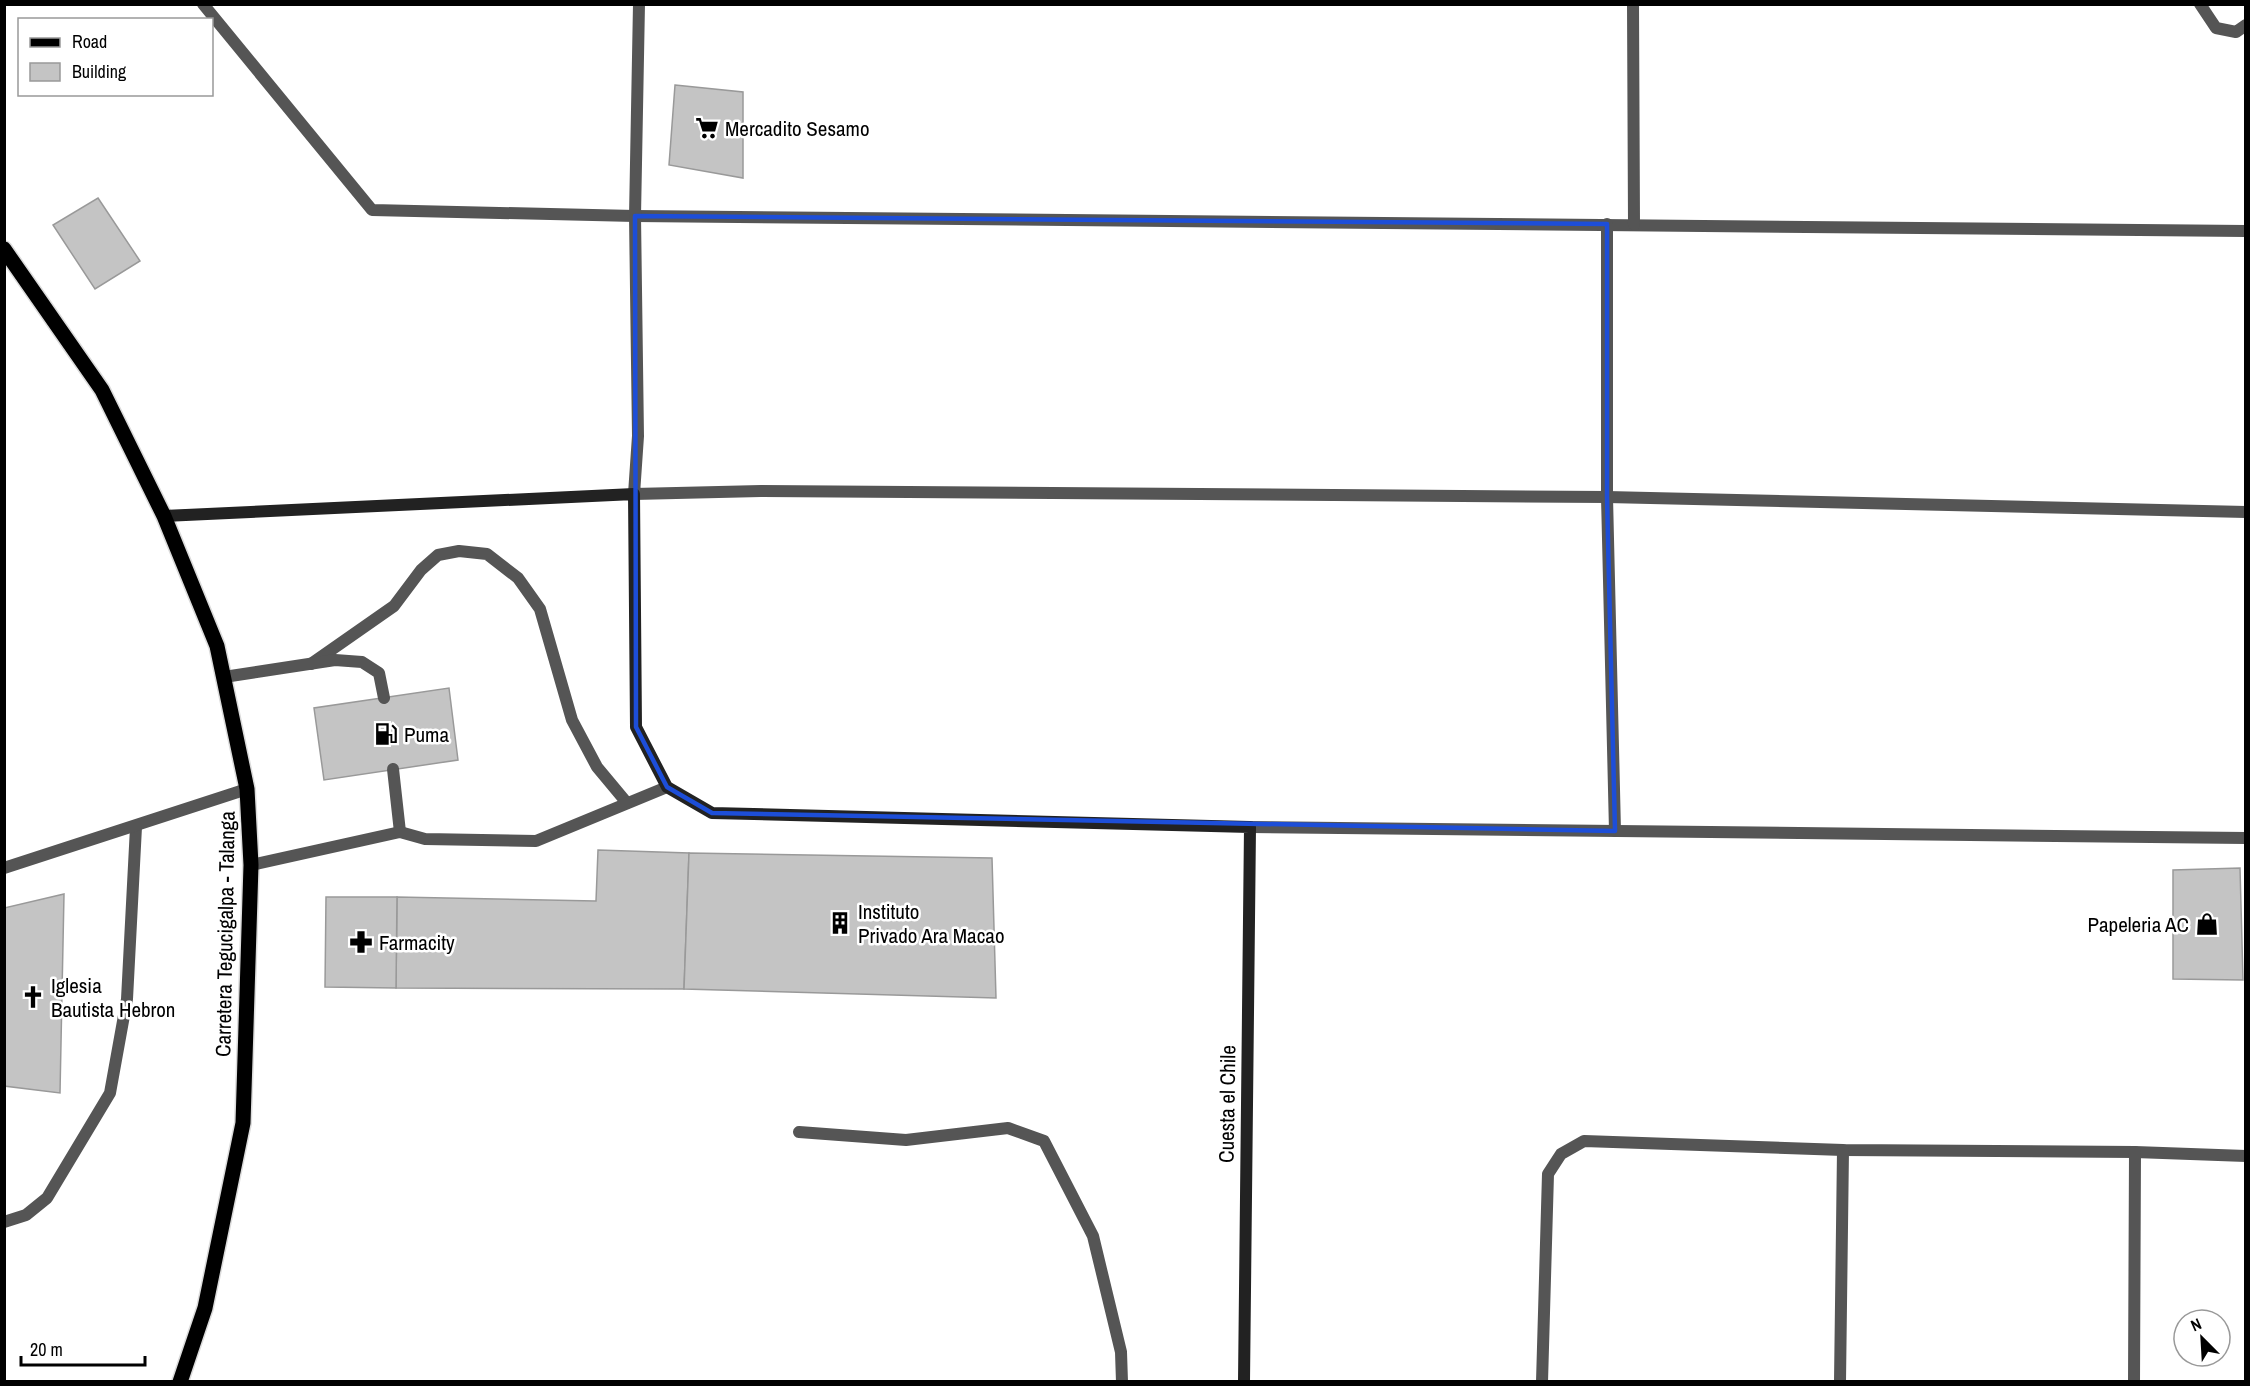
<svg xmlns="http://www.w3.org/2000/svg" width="2250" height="1386" font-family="'Archivo Narrow',sans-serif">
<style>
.building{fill:#c4c4c4;stroke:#999;stroke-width:1.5}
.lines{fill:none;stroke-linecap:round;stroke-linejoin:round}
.primary-casing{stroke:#dbdbdb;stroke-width:18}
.lane{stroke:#555;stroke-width:12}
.street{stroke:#555;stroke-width:12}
.secondary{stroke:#222;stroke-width:12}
.primary{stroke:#000;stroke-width:15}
.marked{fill:none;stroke:#1d4ed8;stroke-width:4.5;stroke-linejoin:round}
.labels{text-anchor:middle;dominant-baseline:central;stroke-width:5;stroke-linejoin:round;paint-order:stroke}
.poi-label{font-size:21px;fill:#000;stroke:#fff;text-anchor:start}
.street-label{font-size:21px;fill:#000;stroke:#fff}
</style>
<rect width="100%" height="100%" fill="#fff"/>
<!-- building -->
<g class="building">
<path d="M675 85 743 92V178L669 165Z"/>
<path d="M98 198 140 261 95 289 53 225Z"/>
<path d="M449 688 458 760 324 780 314 708Z"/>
<path d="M598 850 689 853 684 989 396 988 397 897 596 901Z"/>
<path d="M689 853 992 858 996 998 684 989Z"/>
<path d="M2240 868 2243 980 2173 979V870Z"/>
<path d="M64 894 60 1093 4 1086V908Z"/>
<path d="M326 897H397L396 988 325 987Z"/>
</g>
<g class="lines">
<!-- primary casing -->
<g class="primary-casing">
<path id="primary" d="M4 249 102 390 164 516 217 646 247 789 251 865 243 1123 205 1308 180 1382"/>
</g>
<!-- lane -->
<g class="lane">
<path d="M311 664 394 606 421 570 438 555 459 551 487 554 518 578 540 609 572 720 597 767 627 803"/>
<path d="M224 677 335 660 362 662 379 673 384 698"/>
<path d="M393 769 400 832"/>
<path d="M251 865 400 832 425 839 536 841 667 787"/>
<path d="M799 1132 906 1140 1008 1128 1044 1141 1093 1236 1121 1352 1122 1382"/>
<path d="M4 1222 26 1215 47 1198 110 1093 127 999 136 827"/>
</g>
<!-- street -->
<g class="street">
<path d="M203 4 372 210 635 216 2246 231"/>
<path d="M639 4 635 216 638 436 634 494 761 491 1607 497 2246 512"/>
<path d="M1633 4 1634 224"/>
<path d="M2200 4 2216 28 2236 32 2246 25"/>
<path d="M1607 224V497L1615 831"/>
<path d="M1250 827 2246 838"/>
<path d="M4 868 247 789"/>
<path d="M1542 1382 1548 1174 1561 1154 1584 1141 1843 1150 2135 1152 2246 1156"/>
<path d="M1840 1382 1843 1150"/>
<path d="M2134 1382 2135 1152"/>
</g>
<!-- secondary -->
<path class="secondary" d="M164 516 634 494 636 727 667 787 712 813 1250 827 1244 1382"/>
<!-- primary -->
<use href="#primary" class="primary"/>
</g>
<!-- marked area -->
<path class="marked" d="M635 216 1607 224V497L1615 831 712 813 667 787 636 727Z"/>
<!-- icons -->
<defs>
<g id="supermarket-bare" transform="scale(1.8)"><path d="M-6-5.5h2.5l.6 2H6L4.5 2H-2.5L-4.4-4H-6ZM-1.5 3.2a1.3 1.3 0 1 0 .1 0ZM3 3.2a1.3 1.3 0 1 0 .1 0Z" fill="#000" stroke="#fff" stroke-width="2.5" paint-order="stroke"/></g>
<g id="fuel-bare" transform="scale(1.8)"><path d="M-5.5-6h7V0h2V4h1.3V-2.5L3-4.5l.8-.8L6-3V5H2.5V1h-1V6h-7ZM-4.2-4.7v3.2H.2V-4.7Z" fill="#000" stroke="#fff" stroke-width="2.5" paint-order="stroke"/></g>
<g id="building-bare" transform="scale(1.8)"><path d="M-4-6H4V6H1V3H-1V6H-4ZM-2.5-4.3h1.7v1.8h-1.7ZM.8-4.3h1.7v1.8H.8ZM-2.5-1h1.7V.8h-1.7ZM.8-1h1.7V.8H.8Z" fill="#000" stroke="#fff" stroke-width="2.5" paint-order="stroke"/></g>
<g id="shop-bare" transform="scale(1.8)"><path d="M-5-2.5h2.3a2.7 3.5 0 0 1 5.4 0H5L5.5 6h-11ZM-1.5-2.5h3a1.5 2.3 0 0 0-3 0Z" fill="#000" stroke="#fff" stroke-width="2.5" paint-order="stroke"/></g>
<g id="pharmacy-bare" transform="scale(1.8)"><path d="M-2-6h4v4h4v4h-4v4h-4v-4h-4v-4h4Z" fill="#000" stroke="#fff" stroke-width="2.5" paint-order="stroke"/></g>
<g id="church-bare" transform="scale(1.8)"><path d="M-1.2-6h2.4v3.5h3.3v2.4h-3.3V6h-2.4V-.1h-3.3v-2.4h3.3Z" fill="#000" stroke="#fff" stroke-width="2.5" paint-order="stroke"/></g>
</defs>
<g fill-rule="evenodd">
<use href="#supermarket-bare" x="707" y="128"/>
<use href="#fuel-bare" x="386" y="734"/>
<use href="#building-bare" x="840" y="923"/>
<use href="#shop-bare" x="2207" y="924"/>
<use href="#pharmacy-bare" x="361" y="942"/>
<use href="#church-bare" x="33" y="997"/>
</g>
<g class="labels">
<!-- poi labels -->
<g class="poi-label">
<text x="725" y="128">Mercadito Sesamo</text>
<text x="404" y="734">Puma</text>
<text x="858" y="911">Instituto<tspan x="858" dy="24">Privado Ara Macao</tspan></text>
<text x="2189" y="924" text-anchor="end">Papeleria AC</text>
<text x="379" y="942">Farmacity</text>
<text x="51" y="985">Iglesia<tspan x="51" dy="24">Bautista Hebron</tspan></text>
</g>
<!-- street labels -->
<g class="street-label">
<text transform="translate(225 934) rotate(-89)">Carretera Tegucigalpa - Talanga</text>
<text transform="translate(1227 1104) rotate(-89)">Cuesta el Chile</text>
</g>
</g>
<!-- border -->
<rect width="2250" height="1386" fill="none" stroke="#000000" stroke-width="12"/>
<!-- legend -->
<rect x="18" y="18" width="195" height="78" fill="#ffffff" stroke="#999999" stroke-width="1.5"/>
<rect x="30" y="38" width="30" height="9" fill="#000000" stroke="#999999" stroke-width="1.5"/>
<text x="72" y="48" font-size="18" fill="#000000">Road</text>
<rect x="30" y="63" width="30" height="18" fill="#c4c4c4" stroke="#999999" stroke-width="1.5"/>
<text x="72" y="78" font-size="18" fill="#000000">Building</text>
<!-- north arrow -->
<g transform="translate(2202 1338) rotate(336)"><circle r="28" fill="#ffffff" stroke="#999999" stroke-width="1.5"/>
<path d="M0-4.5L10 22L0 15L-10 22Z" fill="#000000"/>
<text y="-9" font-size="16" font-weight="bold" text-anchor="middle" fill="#000000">N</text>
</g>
<!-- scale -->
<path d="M21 1356v9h124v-9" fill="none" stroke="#000000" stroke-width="3"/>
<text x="30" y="1356" font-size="18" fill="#000000" stroke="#ffffff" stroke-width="4.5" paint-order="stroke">20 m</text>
</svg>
